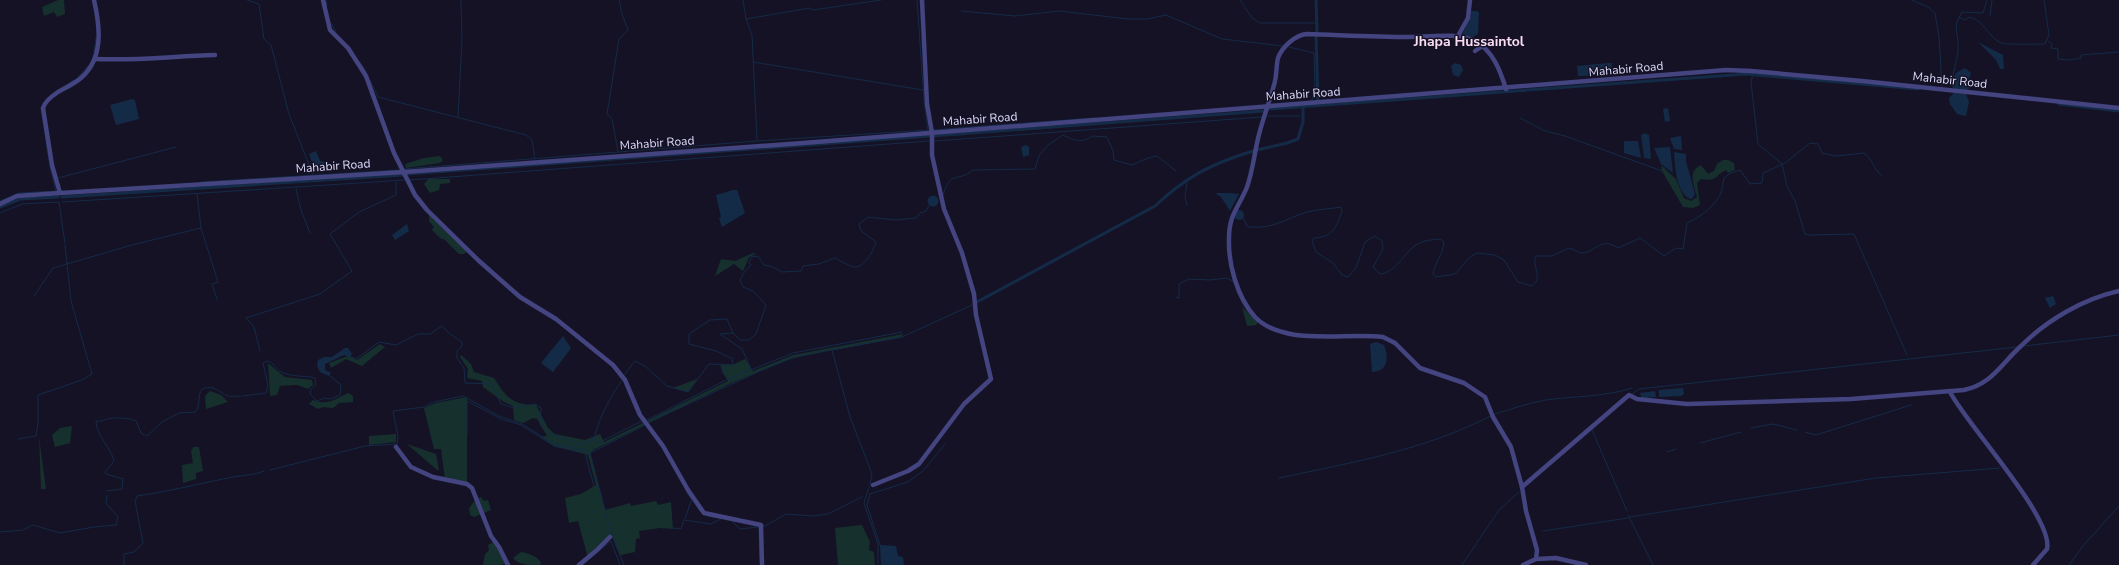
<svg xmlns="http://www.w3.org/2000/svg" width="2119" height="565" font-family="'Nunito Sans',sans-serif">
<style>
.green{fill:#16302d}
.water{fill:#142b48}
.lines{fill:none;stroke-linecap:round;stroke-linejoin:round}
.stream{stroke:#142b48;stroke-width:1}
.canal{stroke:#142b48;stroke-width:3}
.minor{stroke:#434480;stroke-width:4.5}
.labels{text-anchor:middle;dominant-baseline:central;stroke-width:3;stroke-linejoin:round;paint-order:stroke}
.street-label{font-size:12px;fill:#dddcfb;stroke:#151226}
.quarter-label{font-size:14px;font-weight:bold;fill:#fbddf2;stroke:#151226}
</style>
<rect width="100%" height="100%" fill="#151226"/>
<!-- green -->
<g class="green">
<path d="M58 0H64L65 14 57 17 54 12 44 16 42 7Z"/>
<path d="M440 156 443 160 440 163 406 168 405 164 424 158Z"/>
<path d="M1723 160H1728L1734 163 1735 170 1728 173 1726 170C1714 176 1717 182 1701 179L1697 183 1700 205 1693 208 1683 207 1662 171 1661 165 1676 179 1684 198 1691 201 1697 197C1694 184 1687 172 1701 165L1708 174 1714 171 1717 164Z"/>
<path d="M428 179H450V183L440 184 439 190 430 193 424 184Z"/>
<path d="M429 215 467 252 464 254H459L445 240 440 238 432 230 434 227 429 221Z"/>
<path d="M753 253 756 254 749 257 743 271 734 264 715 276 721 259 735 261Z"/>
<path d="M1242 307 1258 322 1256 325 1247 326Z"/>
<path d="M903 334 902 337 792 358 731 383 593 450 590 454 605 510 630 503 631 506 656 501 658 505 671 502 673 529 660 528 639 531 640 538 636 539 635 552 620 555 611 534 588 558 578 521 569 523 565 498 581 494 596 485 588 455 554 446 541 437 547 436 537 419 533 418 523 423 514 420 513 406 504 402 483 387 482 381 467 378 468 369 460 357 461 355 471 364 474 372 494 378C506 397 512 405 536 405L548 428 555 434 585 440 600 434 604 442 728 381 723 373 721 365H732L745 359 753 371 793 355Z"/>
<path d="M380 344 385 347 362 366 346 359 331 368 329 363 348 356 357 360Z"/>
<path d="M268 363 285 377 312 380 313 385 308 389 297 385 280 386 277 395 270 396Z"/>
<path d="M697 379 688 392 673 388Z"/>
<path d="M210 391 221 395 228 402 206 409 205 396Z"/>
<path d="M348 393 353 396V402L339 403 333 408 323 407 318 409 309 404 313 400C328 406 335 399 348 393Z"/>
<path d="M467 397V484L445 479 441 449H434L424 408 436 403Z"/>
<path d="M72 426 70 443 55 447 52 435 60 428Z"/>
<path d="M396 434V442L369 445V436Z"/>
<path d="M39 437 46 489H41Z"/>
<path d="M407 444 436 454 439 470H437Z"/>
<path d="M194 447H199L203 471 196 473V479L183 483 182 465 193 463 191 450Z"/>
<path d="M481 497 484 501 488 500 491 510 474 517 470 515 469 508 476 499Z"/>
<path d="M862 525 870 542 869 550 874 552 875 565H838L835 528Z"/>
<path d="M495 541 507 563 500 565H483L485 554 489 550 488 545Z"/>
<path d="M521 552C529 553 536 556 541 562L540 565C529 565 518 565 513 558Z"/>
</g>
<!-- water -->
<g class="water">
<path d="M1471 11H1477L1479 13 1478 34 1473 37 1462 35 1471 16Z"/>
<path d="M1978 42 2003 55 2004 69H2000L1996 60Z"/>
<path d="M1455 63 1461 65 1463 70 1459 77 1453 75 1451 66Z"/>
<path d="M1608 63H1612L1611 75 1578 76 1577 66Z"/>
<path d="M1965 68 1971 73 1968 82 1971 86 1967 91 1954 89 1951 85 1956 73Z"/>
<path d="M1954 93 1966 94 1969 102 1966 116 1957 114 1950 104 1949 98Z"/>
<path d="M132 99 135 100 139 119 116 125 110 105Z"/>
<path d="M1668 108 1670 121 1665 122 1663 109Z"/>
<path d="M1644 133 1649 135 1651 159 1644 158 1641 135Z"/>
<path d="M1681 136 1682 150 1674 149 1670 138Z"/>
<path d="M1624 141H1638L1641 158 1624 153Z"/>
<path d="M1026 145 1029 147V155L1023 157 1021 147Z"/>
<path d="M1670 147 1673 173 1661 164 1654 148Z"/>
<path d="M316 151 320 161 330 163V171H315L309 154Z"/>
<path d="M1674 152 1686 154V161L1695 194 1692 199H1690C1676 192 1675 166 1674 152Z"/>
<path d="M733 190H737L745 213 722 227 719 218 721 217 716 195Z"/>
<path d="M1228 193 1239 194 1230 211 1221 197 1215 193Z"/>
<circle cx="933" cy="201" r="5.5"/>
<circle cx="1239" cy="215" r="5"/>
<path d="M407 224 409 231 395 240 392 235Z"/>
<path d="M2053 296 2056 304 2050 308 2045 298Z"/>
<path d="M563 336 571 348 553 372 541 363Z"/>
<path d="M1376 342 1384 345C1389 357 1388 372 1372 372L1370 344Z"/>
<path d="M345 348H348L352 354 350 357 344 355 325 364V370L331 373 329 376 320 372 317 366 318 360 324 357H332Z"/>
<path d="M1683 388 1684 394 1681 396 1659 397V390Z"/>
<path d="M1655 391 1656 397 1642 398 1640 393Z"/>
<path d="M880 545 896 546 898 556 903 557 904 565H881Z"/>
</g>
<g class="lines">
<!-- stream -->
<g class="stream">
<path d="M247 0 259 4 264 39 271 45 289 114 313 175"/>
<path d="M326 0 327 6"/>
<path d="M743 0 746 19 752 35 757 140"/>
<path d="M917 0 924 101 928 130"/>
<path d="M1240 0 1252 18 1260 23H1316"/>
<path d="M1912 0 1928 7 1935 13 1939 37 1942 87"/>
<path d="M962 11 1015 16 1059 11 1128 19H1147L1166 15 1222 39 1283 46"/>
<path d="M1990 16 1992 0"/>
<path d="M1959 17 1965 20 1969 17C1983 19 1988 37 2001 43 2006 45 2038 44 2045 44L2049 35 2044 0"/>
<path d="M746 19 810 8 813 10 881 0"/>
<path d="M331 23 336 32"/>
<path d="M2048 41 2052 44 2051 48 2058 49V59L2070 60 2081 58V55L2119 52"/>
<path d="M1289 47 1314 53 1315 92 1317 93"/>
<path d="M94 52 96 38"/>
<path d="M360 62 366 72"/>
<path d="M753 62 923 90"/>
<path d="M1753 74 1751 82 1758 144 1782 164 1787 186 1795 201 1805 234 1810 235 1854 234 1907 355"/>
<path d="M78 77 88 66"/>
<path d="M1955 78 1953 75C1955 65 1959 53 1958 43 1957 29 1953 26 1962 12L1983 13 1987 0"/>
<path d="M370 80 378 97 526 135 532 140 535 159"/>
<path d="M60 89 74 80"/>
<path d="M1310 101 1312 100 1314 92"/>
<path d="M41 108 50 167 56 191"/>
<path d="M1267 116H1300"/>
<path d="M458 117 462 40 461 0"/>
<path d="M1520 118 1545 131 1565 136 1662 171"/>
<path d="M933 130 1093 118"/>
<path d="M935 141 1262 117"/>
<path d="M618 151 612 119 607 114 619 39 628 30 622 14 619 0"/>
<path d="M404 169 757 141 929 130"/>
<path d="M58 178 176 147"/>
<path d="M410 180 929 141"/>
<path d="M201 182 399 170"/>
<path d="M1187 183 1185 197 1187 205"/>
<path d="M296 189 301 210 310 233"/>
<path d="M197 194 201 228 218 282 212 284 217 299"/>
<path d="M943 195C951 169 958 183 973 170L1035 169 1039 156 1048 145 1063 135C1073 140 1082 144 1092 136L1107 137 1113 151 1114 160 1132 165 1148 158 1157 156 1176 171"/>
<path d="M0 201 19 193 56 191"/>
<path d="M63 202 405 180"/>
<path d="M0 213 22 204 59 202 65 243"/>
<path d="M1243 218 1248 227C1275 229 1284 219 1307 212 1318 209 1330 209 1341 207L1342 211C1336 228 1333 237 1314 238L1312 241 1316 252 1333 263 1342 275 1348 277 1356 268 1365 242 1375 236 1382 241 1383 249 1373 267 1380 274C1395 273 1405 252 1416 245 1423 240 1432 240 1440 239L1444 242C1443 255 1435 262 1433 274L1436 277 1455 274 1470 257 1477 253 1495 255 1504 260 1518 282 1532 286C1544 278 1531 265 1536 256H1552L1569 248C1573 249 1577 252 1581 253 1595 253 1601 236 1618 248L1640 238 1664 256 1676 248 1683 249 1687 223C1701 217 1717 205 1722 190 1723 186 1723 182 1724 178L1729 174 1740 170 1750 184 1762 183 1763 173 1785 163 1810 143 1818 144 1822 153 1836 156 1864 153C1872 158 1874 170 1882 176"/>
<path d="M34 296 53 268 132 245 201 228"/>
<path d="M1176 297 1179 298V284L1189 279 1211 280 1226 278 1233 281"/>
<path d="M733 333 720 334 742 349 751 369"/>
<path d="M2024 346 2119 335"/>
<path d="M260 351 254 327 246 318 320 294 352 271 330 234 359 212 396 195V182"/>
<path d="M349 356 356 359 379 342 396 345 418 334H430L442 326 449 333 462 342V346L457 351V358L464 368 465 383 492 384 501 404 515 408 535 404 541 408 540 424 546 432 582 445 594 439C599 417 610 398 622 380"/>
<path d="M721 366 723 373 728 379"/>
<path d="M624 375 635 361 645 366 667 386 688 392 709 364 732 365 733 359 716 351 689 344V334L710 320 727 319 733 333 740 340H749L756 334 766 305 753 291 743 287 740 280 745 271 751 265 749 263 751 257 758 256 764 265 771 266 782 272 801 271 803 266 819 264 835 258C841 261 850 267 855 267 864 268 874 250 876 242L861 231 859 224 868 217 896 220 916 218 920 213 926 211 929 206"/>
<path d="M1632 394 1639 389 2017 347"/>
<path d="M243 396 266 393 268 385 263 363 267 361C275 362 276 371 284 373 293 377 311 376 315 378L316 385 311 389 310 394 317 401 324 398 331 399 340 395 341 385 330 376"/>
<path d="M1495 414C1512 409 1528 403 1546 400 1574 396 1605 397 1632 388"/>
<path d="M643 416 647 420 728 379 793 353 902 332"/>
<path d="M649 422 760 371 792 358 829 350"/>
<path d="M1751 428 1773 424 1797 430"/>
<path d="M1592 430 1627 511"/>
<path d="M1805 432 1816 435 1911 405"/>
<path d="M467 434V401L501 419 521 425 554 446 585 453 594 486"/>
<path d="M18 439 36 436 38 423V395L82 380 92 374 71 301 65 245"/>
<path d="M594 439 598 443 642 421"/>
<path d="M1700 443 1741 432"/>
<path d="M1667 452 1676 449"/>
<path d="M270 470 365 446 397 444 398 437 393 411 424 407 434 402 463 396 499 416 522 424 554 444 588 450"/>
<path d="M1279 478C1354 462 1421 451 1491 416"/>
<path d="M870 484 872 474 850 417 832 350 902 337 972 305"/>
<path d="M869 487 864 503 878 544V565"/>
<path d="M107 491 122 489 123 479 106 474 105 472 114 461C111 447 96 436 96 421 103 422 107 418 113 418 120 418 130 418 136 421L141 433 147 436 162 422 179 413 195 412C201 406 197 396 202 389 214 384 218 392 228 396 232 397 237 396 241 396"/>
<path d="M687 493 700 511"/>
<path d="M1628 515 1653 565"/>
<path d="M708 516 718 518"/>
<path d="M1630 517 1876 478 2000 468"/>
<path d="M685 519 691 501"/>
<path d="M733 522 740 529 759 527 760 558"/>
<path d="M763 527 786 514 813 516 828 514 862 497"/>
<path d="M673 528 681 529 684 520 711 524 721 519"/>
<path d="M1543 531 1628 518"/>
<path d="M0 532 23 530 33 525 60 533 94 527 116 525 118 517 106 503 107 496"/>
<path d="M880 545 867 505 870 494 908 482 923 471 945 444"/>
<path d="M599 551 611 541 620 565"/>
<path d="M124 565V554L134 552 143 543 135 501 137 496C167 492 197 484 228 478 240 475 252 476 264 471"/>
<path d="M583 565 596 553"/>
<path d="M624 565 611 533 590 453 645 425"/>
<path d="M1462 565 1499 510 1519 492"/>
<path d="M2069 565 2083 546 2119 506"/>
</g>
<!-- canal -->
<g class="canal">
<path d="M1316 0 1317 33"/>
<path d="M1316 36 1318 102"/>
<path d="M2059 104 2119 111"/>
<path d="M1270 109 1746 74 1918 89"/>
<path d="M932 136 1264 111"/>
<path d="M1257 150 1287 143 1298 139 1303 122V106"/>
<path d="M407 174 930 136"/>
<path d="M62 197 403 175"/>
<path d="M0 207 20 199 58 197"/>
<path d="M977 302 1155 206C1187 176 1211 164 1253 151"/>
</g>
<!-- minor -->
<g class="minor">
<path d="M94 0C100 26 104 58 81 78 74 84 65 88 58 92 52 96 45 101 43 108L52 165 60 193 404 172 803 143 1726 70 1751 71 1862 81 2119 108"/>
<path d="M323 0 330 30 348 48 366 76 394 153 415 195 427 210 478 260 520 297 556 319 613 365 625 380 640 415 663 446 688 490 704 513 761 525 762 565"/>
<path d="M1458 36 1468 18 1470 0"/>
<path d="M1475 51 1481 47"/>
<path d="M95 59C135 61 175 56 215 55"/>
<path d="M1506 89C1500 70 1493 51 1475 41 1458 32 1427 37 1408 37 1374 37 1340 35 1307 34 1295 35 1282 47 1278 58 1276 66 1277 76 1274 85 1269 104 1261 123 1257 143 1254 157 1252 173 1247 187 1239 207 1229 214 1229 238 1228 264 1237 297 1255 317 1284 347 1345 332 1383 337L1395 343 1420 368 1464 383 1485 397 1493 417 1511 447 1522 487"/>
<path d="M0 204 17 196 60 193"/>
<path d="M1950 392C1967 425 2054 518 2047 549L2033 565"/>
<path d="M396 447 411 467 433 477 467 484 472 488 491 536 499 547 508 565"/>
<path d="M873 485 908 471 919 464 964 404 991 379 976 315 974 294 962 253 944 209 932 155V133L927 104 922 0"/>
<path d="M1536 559 1556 558 1586 565"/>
<path d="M579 565 597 550 610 537"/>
<path d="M1523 565 1536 559 1537 550 1526 511 1522 487 1629 395 1637 399 1687 404 1851 399 1964 390C1992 384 2001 364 2021 346 2047 320 2083 299 2119 291"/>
</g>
</g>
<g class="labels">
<!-- street labels -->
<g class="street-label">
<text transform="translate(1626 69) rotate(-5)">Mahabir Road</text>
<text transform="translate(1950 80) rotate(6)">Mahabir Road</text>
<text transform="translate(1303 94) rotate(-4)">Mahabir Road</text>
<text transform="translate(980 119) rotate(-4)">Mahabir Road</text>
<text transform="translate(657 143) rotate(-4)">Mahabir Road</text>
<text transform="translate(333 166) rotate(-4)">Mahabir Road</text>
</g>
<!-- quarter labels -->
<g class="quarter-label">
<text x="1469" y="41">Jhapa Hussaintol</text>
</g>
</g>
</svg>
